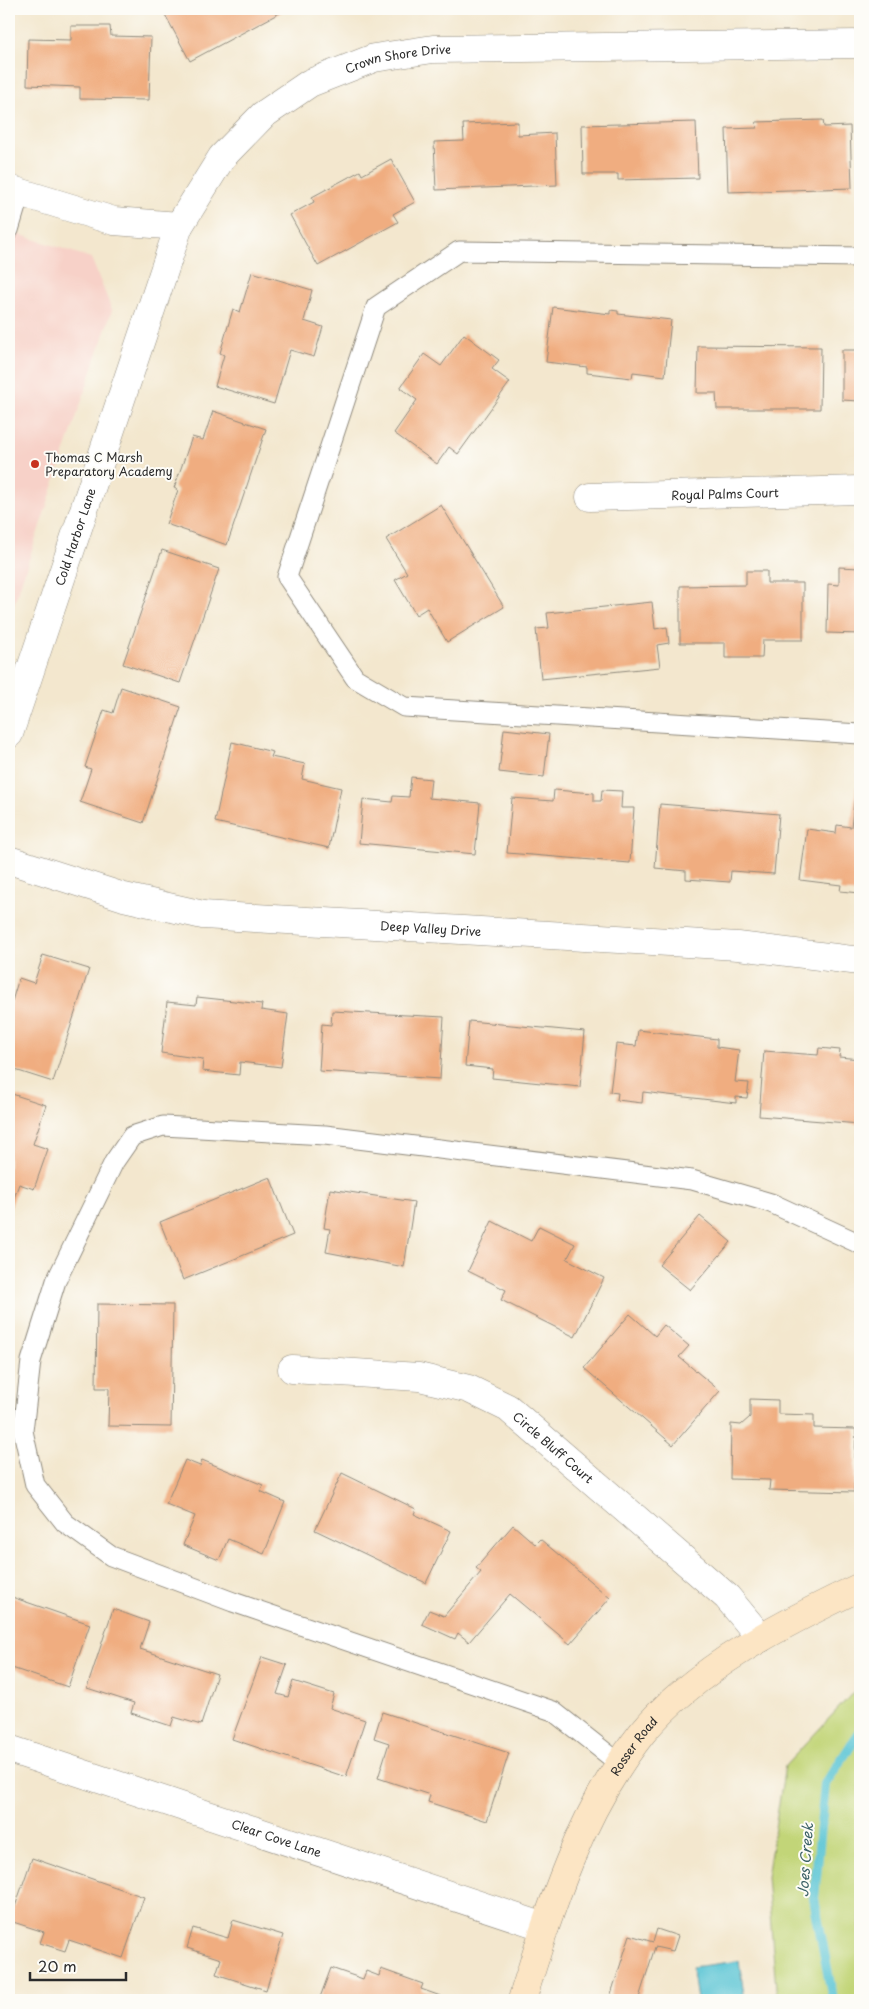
<svg xmlns="http://www.w3.org/2000/svg" width="869" height="2009" font-family="'Playpen Sans',sans-serif">
<style>
.built{fill:#f7d1c8}
.green{fill:#c2d578;stroke:#768052}
.water{fill:#59c4d4;stroke:#427880}
.lines{fill:none;stroke-linecap:round;stroke-linejoin:round}
.stream{stroke:#59c4d4;stroke-width:10}
.building{fill:#f0ad80}
.lane-casing{stroke:#8f897c;stroke-width:21}
.street-casing{stroke:#8f897c;stroke-width:29}
.secondary-casing{stroke:#8f897c;stroke-width:29}
.lane{stroke:#fff;stroke-width:19}
.street{stroke:#fff;stroke-width:28}
.secondary{stroke:#fce5c4;stroke-width:28}
.poi-dot{fill:#c8321e;stroke:#fdfcf7;stroke-width:2}
.labels{text-anchor:middle;dominant-baseline:central;stroke-width:4;stroke-linejoin:round;paint-order:stroke}
.street-label{font-size:12px;fill:#2b2b2b;stroke:#fdfcf7}
.poi-label{font-size:12px;fill:#2b2b2b;stroke:#fdfcf7;text-anchor:start}
.water-label{font-size:14px;font-style:italic;fill:#3b6166;stroke:#fdfcf7}
</style>
<rect width="100%" height="100%" fill="#fdfcf7"/>
<filter id="ink" filterUnits="userSpaceOnUse"><feTurbulence type="fractalNoise" baseFrequency=".02" numOctaves="2"/><feDisplacementMap in="SourceGraphic" scale="10" xChannelSelector="R" yChannelSelector="G"/><feConvolveMatrix kernelMatrix="1 2 1 2 8 2 1 2 1" color-interpolation-filters="sRGB"/></filter>
<filter id="wash" filterUnits="userSpaceOnUse"><feTurbulence type="fractalNoise" baseFrequency=".0096" numOctaves="4" result="noise"/><feDisplacementMap in="SourceGraphic" scale="20" xChannelSelector="R" yChannelSelector="G"/><feGaussianBlur stdDeviation="1.12" result="paint"/><feColorMatrix in="noise" values="0 0 0 0 0 0 0 0 0 0 0 0 0 0 0 0 0 1.4 0 .05"/><feComposite in="paint" operator="in"/></filter>
<g filter="url(#wash)">
<rect width="100%" height="100%" fill="#f3e7ce"/>
<!-- built -->
<path class="built" d="M9 231 91 258 112 310 9 619Z"/>
<!-- green -->
<path class="green" d="M860 1685V2000H777L767 1877 785 1766Z"/>
<!-- water -->
<path class="water" d="M739 1961 745 2000H697L692 1967Z"/>
<g class="lines">
<!-- stream -->
<path class="stream" d="M833 2000 814 1899 825 1784 860 1732"/>
</g>
<g id="blocks">
<!-- building -->
<g class="building">
<path d="M162 9H287L190 61Z"/>
<path d="M71 26H110L111 36 151 37 149 100 80 99V87L27 85 28 39 71 40Z"/>
<path d="M823 120 824 127 850 126 852 188 728 192 726 129 757 128 756 122Z"/>
<path d="M518 122V135L555 133 557 185 436 190 434 142 464 141 463 124Z"/>
<path d="M696 122 698 178 618 180V174H583L582 125Z"/>
<path d="M391 159 415 202 393 214 398 222 318 266 290 215 314 202 312 197 360 171 362 175Z"/>
<path d="M252 272 312 290 304 321 323 327 314 357 290 350 274 404 215 386 224 355 220 353 233 309 240 312Z"/>
<path d="M553 307 610 314V310L618 311V314L671 320 665 376 633 372 632 378 587 373V367L546 362Z"/>
<path d="M464 334 499 360 492 369 510 382 458 454 449 447 437 464 394 433 417 400 400 388 424 354 441 366Z"/>
<path d="M698 346 821 347 820 409H717L716 393H697Z"/>
<path d="M842 350H860V401L842 400Z"/>
<path d="M213 411 266 429 227 545 166 524 178 490 174 488 192 437 203 440Z"/>
<path d="M441 505 504 607 447 642 427 608 416 615 395 580 407 573 386 539Z"/>
<path d="M162 550 219 569 180 683 123 664Z"/>
<path d="M839 567 860 568V634L827 633 828 584 839 585Z"/>
<path d="M746 571H767V583H803V640H763L762 658H725V643H680V586L746 585Z"/>
<path d="M652 602 655 629 667 627 669 643 657 645 660 667 541 679 536 629 549 628 547 613Z"/>
<path d="M121 687 181 707 143 823 80 802 91 769 85 767 104 710 113 713Z"/>
<path d="M504 729 549 734 544 777 499 772Z"/>
<path d="M232 742 273 752 271 757 305 764 302 779 341 788 329 848 215 822Z"/>
<path d="M411 777 431 779 429 798 480 803 475 854 359 843 363 799 392 802 393 796 409 797Z"/>
<path d="M856 787H860V893L840 891 841 885 800 880 807 829 836 833 837 825 851 827Z"/>
<path d="M554 790 594 793V801H601L602 790 622 791 621 808H634L630 863 507 853 512 798 553 801Z"/>
<path d="M660 804 779 814 774 874 731 871 730 882 686 879V871L655 868Z"/>
<path d="M43 955 89 969 53 1082 9 1068V1011L19 978 34 983Z"/>
<path d="M197 997 262 1004 261 1010 288 1014 281 1067 240 1062 239 1075 202 1071 203 1059 161 1053 167 1002 196 1005Z"/>
<path d="M332 1011 444 1017 440 1079 319 1071 322 1024 331 1025Z"/>
<path d="M469 1021 585 1032 580 1087 492 1078 493 1069 465 1066Z"/>
<path d="M638 1030 717 1039V1047L739 1050 735 1082 749 1083 747 1098 736 1097V1103L643 1092 642 1103 617 1100 618 1093 610 1092 616 1044 636 1046Z"/>
<path d="M819 1048 840 1050 839 1057 860 1059V1124L759 1116 764 1051 818 1055Z"/>
<path d="M9 1093 46 1105 33 1144 48 1149 34 1189 19 1184 9 1212Z"/>
<path d="M270 1177 293 1235 183 1280 160 1222Z"/>
<path d="M330 1189 414 1202 404 1267 326 1252 330 1229 324 1228Z"/>
<path d="M700 1216 731 1242 690 1290 659 1265Z"/>
<path d="M492 1221 531 1241 539 1226 575 1244 567 1259 604 1278 575 1337 501 1300 506 1290 468 1271Z"/>
<path d="M97 1304 173 1305 171 1427 108 1426 109 1388H96Z"/>
<path d="M630 1314 655 1336 664 1325 689 1346 679 1357 720 1391 673 1445 584 1368Z"/>
<path d="M750 1399 778 1400V1414L814 1415V1428L856 1429 854 1492 769 1490 770 1480 730 1479 731 1424 741 1425 750 1417Z"/>
<path d="M185 1460 200 1466 202 1460 263 1485 260 1491 285 1502 264 1554 228 1539 219 1560 183 1545 195 1516 166 1504Z"/>
<path d="M342 1473 416 1509 414 1514 451 1531 426 1583 315 1530Z"/>
<path d="M513 1525 535 1544 540 1539 610 1598 570 1644 510 1594 469 1642 458 1633 455 1639 422 1624 429 1610 444 1616 481 1572 476 1568Z"/>
<path d="M9 1596 90 1624 68 1687 9 1667Z"/>
<path d="M113 1609 149 1622 140 1649 217 1674 201 1725 174 1717 171 1726 131 1713 134 1703 87 1688Z"/>
<path d="M262 1657 287 1665 277 1694 288 1697 293 1681 334 1694 330 1708 365 1720 346 1777 232 1739Z"/>
<path d="M382 1712 509 1753 487 1821 428 1802 430 1795 378 1778 389 1743 374 1738Z"/>
<path d="M32 1858 144 1897 123 1958 69 1940 65 1951 40 1943 44 1932 10 1921Z"/>
<path d="M233 1920 283 1935 266 1990 216 1974 221 1959 187 1948 193 1928 228 1938Z"/>
<path d="M657 1929 678 1936 673 1951 655 1947 639 1998 644 2000H609L630 1935 653 1942Z"/>
<path d="M331 1968 363 1979 366 1971 379 1976 381 1969 423 1984 421 1989 446 1998 445 2000H319Z"/>
</g>
</g>
</g>
<g filter="url(#ink)">
<use href="#blocks" fill-opacity="0" stroke="#8f897c" stroke-width="1"/>
<g class="lines">
<!-- lane casing -->
<g class="lane-casing">
<g id="lane">
<path d="M9 230 20 193"/>
<path d="M860 257 459 251 376 307 287 577 355 678 404 707 860 734"/>
<path d="M620 1764 553 1711 233 1602 111 1556 65 1523 35 1485 23 1431 31 1361 56 1281 114 1162 132 1136 163 1126 325 1135 692 1180 771 1203 860 1244"/>
</g>
</g>
<!-- street casing -->
<g class="street-casing">
<g id="street">
<path id="s1" d="M9 189 114 221 179 226 222 157 263 115 310 83 374 58 433 49 860 44"/>
<path id="s2" d="M590 497 860 490"/>
<path id="s3" d="M9 734 179 226"/>
<path id="s4" d="M9 860 124 897 203 915 738 946 860 961"/>
<path id="s5" d="M292 1369 419 1377 469 1389 508 1408 727 1597 761 1638"/>
<path id="s6" d="M9 1749 545 1927"/>
</g>
</g>
<!-- secondary casing -->
<g class="secondary-casing">
<g id="secondary">
<path id="s7" d="M522 2000C551 1906 580 1812 642 1733 695 1668 786 1622 860 1587"/>
</g>
</g>
<!-- lane -->
<use href="#lane" class="lane"/>
<!-- street -->
<use href="#street" class="street"/>
<!-- secondary -->
<use href="#secondary" class="secondary"/>
</g>
</g>
<!-- markers -->
<circle class="poi-dot" cx="35" cy="464" r="5"/>
<g class="labels">
<!-- street labels -->
<g class="street-label">
<text stroke="none"><textPath href="#s1" startOffset="464">Crown Shore Drive</textPath></text>
<text stroke="none"><textPath href="#s2" startOffset="135">Royal Palms Court</textPath></text>
<text stroke="none"><textPath href="#s3" startOffset="208">Cold Harbor Lane</textPath></text>
<text stroke="none"><textPath href="#s4" startOffset="430">Deep Valley Drive</textPath></text>
<text stroke="none"><textPath href="#s5" startOffset="282">Circle Bluff Court</textPath></text>
<text stroke="none"><textPath href="#s7" startOffset="279">Rosser Road</textPath></text>
<text stroke="none"><textPath href="#s6" startOffset="282">Clear Cove Lane</textPath></text>
</g>
<!-- poi labels -->
<g class="poi-label">
<text x="45" y="457">Thomas C Marsh<tspan x="45" dy="14">Preparatory Academy</tspan></text>
</g>
<!-- water labels -->
<g class="water-label">
<text transform="translate(805 1860) rotate(-86)">Joes Creek</text>
</g>
</g>
<!-- margin -->
<rect width="869" height="2009" fill="none" stroke="#fdfcf7" stroke-width="30"/>
<!-- scale -->
<path d="M30 1972v8h96v-8" fill="none" stroke="#2b2b2b" stroke-width="2.5"/>
<text x="38" y="1972" font-size="15" fill="#2b2b2b" stroke="#fdfcf7" stroke-width="4" paint-order="stroke">20 m</text>
</svg>
